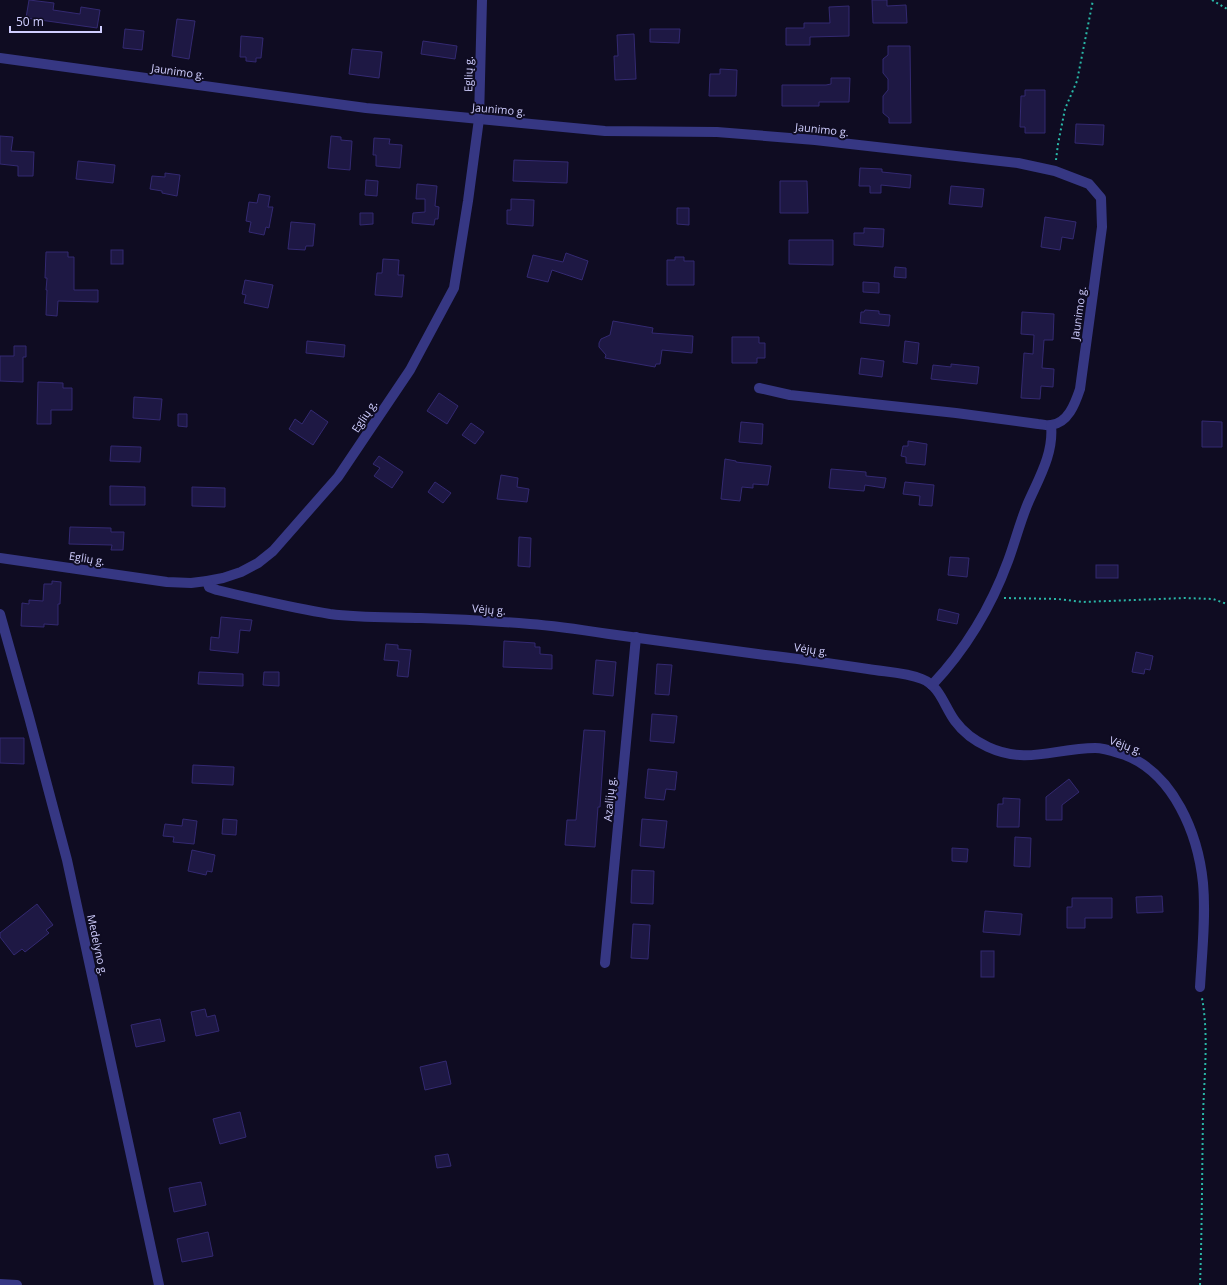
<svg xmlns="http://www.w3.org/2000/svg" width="1227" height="1285" font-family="'Open Sans',sans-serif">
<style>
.building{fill:#1e1844;stroke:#332971}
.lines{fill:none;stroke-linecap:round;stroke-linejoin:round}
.path{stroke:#29b7a7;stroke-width:2;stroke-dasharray:2 3;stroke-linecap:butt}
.minor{stroke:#363783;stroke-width:10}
.labels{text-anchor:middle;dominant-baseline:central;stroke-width:4;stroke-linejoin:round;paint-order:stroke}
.street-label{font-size:11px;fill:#d0ceff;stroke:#0f0c22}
</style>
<rect width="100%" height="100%" fill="#0f0c22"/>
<!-- building -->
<g class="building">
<path d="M29 0 54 3 53 10 80 14 81 7 100 10 97 28 26 18Z"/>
<path d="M872 0H887V6L906 5 907 23H873Z"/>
<path d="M849 6V36L810 37V45H786V28H804V23H830L829 7Z"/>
<path d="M177 19 195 21 189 59 172 56Z"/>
<path d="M125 29 144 31 142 50 123 48Z"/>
<path d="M650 29H680L679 43 650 42Z"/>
<path d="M634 34 636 79 615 80 614 56H618L617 35Z"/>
<path d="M241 36 263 38 261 58H256V62L246 61V57H240Z"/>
<path d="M423 41 457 46 455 59 421 54Z"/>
<path d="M888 46H910L911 123H889V118L883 113V96L888 90V79L883 73V59L888 55Z"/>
<path d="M352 49 382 52 379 78 349 74Z"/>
<path d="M720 69 737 70 736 96H709L710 74H720Z"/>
<path d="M831 78H850L849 102H819V106H782V85H826L831 84Z"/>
<path d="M1025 90H1045V133H1025V127H1020L1021 96H1025Z"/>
<path d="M1076 124 1104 125 1103 145 1075 143Z"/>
<path d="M0 136 13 137 11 151 34 152 33 176H18V166L0 164Z"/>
<path d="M331 136 341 137V140L352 141 350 170 328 168Z"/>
<path d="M374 138 390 139 389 144 402 145 400 168 376 166V155H373Z"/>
<path d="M514 160 568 162 567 183 513 181Z"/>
<path d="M78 161 115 165 113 183 76 179Z"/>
<path d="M860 168 882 169V172L911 175 910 188 881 185V193H870V186H859Z"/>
<path d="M165 173 180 175 177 196 162 193V191L150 189 152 176 165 177Z"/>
<path d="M366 180 378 181 377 196 365 195Z"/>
<path d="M780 181H807L808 213H780Z"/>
<path d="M417 184 437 186 435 206 439 207 438 219H435L434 225 412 223 413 213 425 212V199H416Z"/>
<path d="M951 186 984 189 982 207 949 204Z"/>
<path d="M259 194 270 196 268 207H273L269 228 266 227 264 235 249 232 251 222 246 221 249 202 257 203Z"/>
<path d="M511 199 534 200 533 226 507 224V210H511Z"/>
<path d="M677 208H689V225L677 224Z"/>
<path d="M360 213H373V224L360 225Z"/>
<path d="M1045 217 1076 222 1073 239 1062 237 1060 250 1041 247Z"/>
<path d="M291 222 315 224 313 246H306L305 250 288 249Z"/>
<path d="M864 228 884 229 883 247 854 245V233H864Z"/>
<path d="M789 240H833V265L789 264Z"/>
<rect x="111" y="250" width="12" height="14"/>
<path d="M46 252H68V257H74V290H98V302L58 301 57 316 46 315 47 290H46L47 278H45Z"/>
<path d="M566 253 588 261 582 280 552 270 548 282 527 277 533 255 563 262Z"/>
<path d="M675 257H684V261H694V285H667V260H675Z"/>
<path d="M383 259 399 260 398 275H404L402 297 375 295 377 273H382Z"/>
<path d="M895 267 906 268V278L894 277Z"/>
<path d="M245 280 273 285 268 308 244 303 246 295 242 294Z"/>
<path d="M863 282 879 283V293L863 292Z"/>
<path d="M865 310 879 311V314L890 315 889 326 860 323 861 312H864Z"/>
<path d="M1022 312 1054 314 1053 340H1044L1042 368 1054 369 1053 387 1041 386 1040 399 1021 398 1024 353 1033 354 1034 335 1021 334Z"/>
<path d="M613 321 653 328 652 333 693 336 692 353 662 350 660 364H656L655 367 605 358 606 355 599 347V343L601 339 610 335Z"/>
<path d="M732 337H759V343H765V358H757V363H732Z"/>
<path d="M307 341 345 345 344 357 306 353Z"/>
<path d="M905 341 919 343 917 364 903 362Z"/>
<path d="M14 346H26V357H23V382L0 381V356H14Z"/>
<path d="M861 358 884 361 882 377 859 374Z"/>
<path d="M951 364 979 367 977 384 931 379 933 365 951 367Z"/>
<path d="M38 382 63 383V388H72V410H51V424H37Z"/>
<path d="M439 393 458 406 447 424 427 411Z"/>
<path d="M134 397 162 399 160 420 133 418Z"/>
<path d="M311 410 328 422 313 445 289 429 295 419 302 424Z"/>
<path d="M178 414H187V427L178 426Z"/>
<path d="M1202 421 1222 422V447H1202Z"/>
<path d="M741 422 763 424 762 444 739 442Z"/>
<path d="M471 423 484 432 475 444 462 435Z"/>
<path d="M908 441 927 444 925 465 906 463V457L901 456 903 446H908Z"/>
<path d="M111 446 141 447 140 462 110 461Z"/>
<path d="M379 456 403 472 392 488 374 476 380 468 373 464Z"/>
<path d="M725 459 736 461V462L771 466 768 485 753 484V488L742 487 740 501 721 499Z"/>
<path d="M831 469 866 472V476L886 478 884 488 865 485 864 491 829 488Z"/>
<path d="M501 475 518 478 517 487 529 489 527 502 497 499Z"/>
<path d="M435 482 451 493 443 503 428 492Z"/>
<path d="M905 482 934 485 932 506 919 505 920 496 903 494Z"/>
<path d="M110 486 145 487V505H110Z"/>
<path d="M192 487 225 488V507L192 506Z"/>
<path d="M70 527 111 528V532H124L123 550H111L112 545 69 544Z"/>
<path d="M519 537 531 538 530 567 518 566Z"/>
<path d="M950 557 969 558 967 577 948 575Z"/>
<rect x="1096" y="565" width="22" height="13"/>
<path d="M52 581 61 582 60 604H58V625L44 624V627L21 626 22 603 29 604V600L43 601 44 584H52Z"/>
<path d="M939 609 959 614 957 624 937 620Z"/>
<path d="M221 617 252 620 250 631 240 630 238 653 210 650 211 637 219 638Z"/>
<path d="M504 641 535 643V647H540V654L552 655V669L503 667Z"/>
<path d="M386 644 398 645V649L411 650 408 677 397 676 399 661 384 660Z"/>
<path d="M1136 652 1153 656 1150 670 1145 669 1144 674 1132 672Z"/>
<path d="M596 660 616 662 613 696 593 694Z"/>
<path d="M657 664 672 665 669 695 655 694Z"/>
<path d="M199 672 243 674V686L198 684Z"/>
<path d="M264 672H279V686L263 685Z"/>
<path d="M652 714 677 716 674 743 650 741Z"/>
<path d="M584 730 605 731 600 807H598L595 847 565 845 567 820H576Z"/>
<path d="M0 738H24V764L0 763Z"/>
<path d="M193 765 234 767 233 785 192 783Z"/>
<path d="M648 769 677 772 675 790 666 789 664 800 645 798Z"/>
<path d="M1069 779 1079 792 1062 805V820H1046V797Z"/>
<path d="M1003 798 1020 799 1019 827H997L998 804H1003Z"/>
<path d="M183 819 197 821 194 844 173 842 174 837 163 836 165 824 182 826Z"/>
<path d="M223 819 237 820 236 835 222 834Z"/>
<path d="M642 819 667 821 664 848 640 846Z"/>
<path d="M1015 837 1031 838 1030 867 1014 866Z"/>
<path d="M952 848 968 849 967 862 952 861Z"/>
<path d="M192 850 215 855 212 872 207 871 206 875 188 871Z"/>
<path d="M632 870 654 871 653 904 631 903Z"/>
<path d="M1162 896 1163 912 1137 913 1136 897Z"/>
<path d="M1072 898H1112V918H1085V928H1067V907H1072Z"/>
<path d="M37 904 53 925 46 930 49 933 39 941 25 952 22 949 14 955 0 937V933Z"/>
<path d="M985 911 1022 914 1020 935 983 932Z"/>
<path d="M633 924 650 925 648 959 631 958Z"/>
<rect x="981" y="951" width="13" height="26"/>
<path d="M205 1009 207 1017 215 1015 219 1031 196 1036 191 1012Z"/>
<path d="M160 1019 165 1041 136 1047 131 1025Z"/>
<path d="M446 1061 451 1084 425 1090 420 1067Z"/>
<path d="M240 1112 246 1137 220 1144 213 1119Z"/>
<path d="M448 1154 451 1166 437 1168 435 1156Z"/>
<path d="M201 1182 206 1205 174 1212 169 1188Z"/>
<path d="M208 1232 213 1256 182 1262 177 1239Z"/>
</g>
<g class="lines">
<!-- path -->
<g class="path">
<path d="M1212 0 1227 9"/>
<path d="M1056 160 1058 144 1065 109 1077 81 1093 0"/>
<path d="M1004 598 1058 599 1082 602 1185 598 1213 599 1227 604"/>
<path d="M1200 1285C1202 1229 1202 1173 1203 1117 1204 1077 1209 1037 1202 998"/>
</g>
<!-- minor -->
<g class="minor">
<path d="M0 58 366 108 605 131 717 132 815 140 1018 163 1055 171 1089 184 1101 198 1102 227 1080 389C1075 404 1068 423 1051 425 1047 426 1042 424 1038 424L956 413 790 395 759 388"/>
<path d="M0 558 167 582 191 583 207 581 223 578 241 572 258 563 273 551 338 477 410 370 454 288 468 201 479 119 482 0"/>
<path d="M207 581 209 587 217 590C254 599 292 608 330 614 360 618 391 617 421 618 458 619 494 621 530 624 557 626 583 630 609 634 661 641 713 648 765 655 800 659 834 664 868 669 885 672 905 672 922 679 940 686 944 706 955 721 963 732 975 741 988 747 1027 765 1055 748 1095 748 1105 748 1115 752 1125 755 1174 774 1198 834 1203 883 1206 916 1202 953 1200 987"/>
<path d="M0 614 29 717 67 860 159 1285"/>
<path d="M932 685C966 649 991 607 1008 561 1015 542 1020 522 1028 503 1039 478 1054 453 1051 425"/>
<path d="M605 963 636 637"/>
<path d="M0 1284 17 1285"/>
</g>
</g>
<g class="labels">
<!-- street labels -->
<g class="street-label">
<text transform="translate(178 71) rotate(8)">Jaunimo g.</text>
<text transform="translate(468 74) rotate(-89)">Eglių g.</text>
<text transform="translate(499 109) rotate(5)">Jaunimo g.</text>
<text transform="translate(822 129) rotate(6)">Jaunimo g.</text>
<text transform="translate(1078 313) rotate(-82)">Jaunimo g.</text>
<text transform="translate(364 416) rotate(-56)">Eglių g.</text>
<text transform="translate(87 558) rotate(9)">Eglių g.</text>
<text transform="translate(489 609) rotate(4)">Vėjų g.</text>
<text transform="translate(811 649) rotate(8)">Vėjų g.</text>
<text transform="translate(1126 745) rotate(20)">Vėjų g.</text>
<text transform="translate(609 799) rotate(-85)">Azalijų g.</text>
<text transform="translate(98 945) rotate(78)">Medelyno g.</text>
</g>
</g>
<!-- scale -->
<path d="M10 26v6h91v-6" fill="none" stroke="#d0ceff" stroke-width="2"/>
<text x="16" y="26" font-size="12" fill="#d0ceff" stroke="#0f0c22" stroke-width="3" paint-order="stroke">50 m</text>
</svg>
